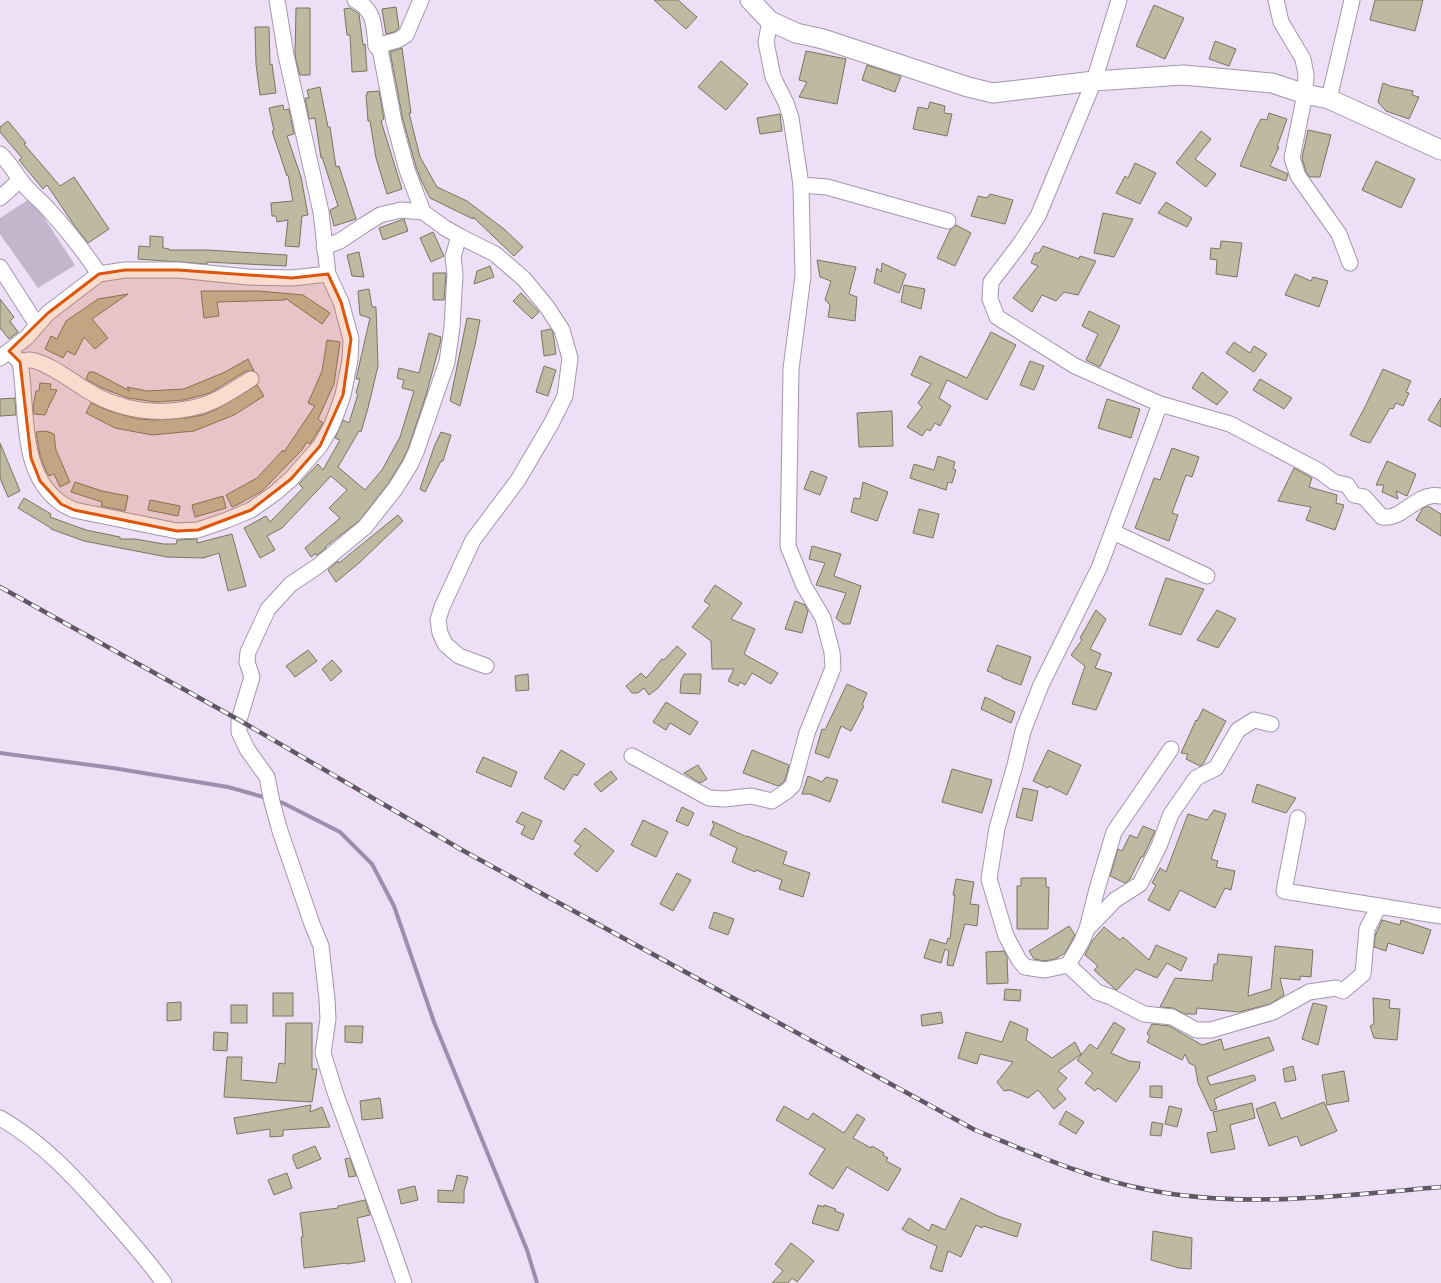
<svg xmlns="http://www.w3.org/2000/svg" width="1441" height="1283" font-family="Ubuntu,sans-serif">
<style>
.green{fill:#c2b5cc}
.lines{fill:none;stroke-linecap:round;stroke-linejoin:round}
.stream{stroke:#9f8dad;stroke-width:4}
.building{fill:#bdbaa1;stroke:#79765f}
.minor-casing{stroke:#a397ac;stroke-width:17}
.tertiary-casing{stroke:#a397ac;stroke-width:21}
.minor{stroke:#fff;stroke-width:15}
.tertiary{stroke:#fff;stroke-width:19}
.rail-casing{stroke:#605865;stroke-width:4.5}
.rail{stroke:#fff;stroke-width:3;stroke-dasharray:9;stroke-linecap:butt}
.marked{fill:#de560d;fill-opacity:0.2;stroke:#de560d;stroke-width:3;stroke-linejoin:round}
</style>
<rect width="100%" height="100%" fill="#ecdff6"/>
<!-- green -->
<path class="green" d="M31 198 75 265 38 288 0 234V218Z"/>
<g class="lines">
<!-- stream -->
<g class="stream">
<path d="M0 753 113 768 228 787 267 798"/>
<path d="M276 801 283 803 340 832 372 864 394 906 434 1022 527 1250 537 1283"/>
</g>
</g>
<!-- building -->
<g class="building">
<path d="M654 0H678L697 17 686 29Z"/>
<path d="M1375 0H1423L1415 31 1370 20Z"/>
<path d="M1154 5 1184 18 1165 59 1136 46Z"/>
<path d="M396 7 399 28 394 32 386 34 382 9Z"/>
<path d="M296 8H310V75H300L295 56Z"/>
<path d="M350 8 359 14 363 45 365 44 367 71 352 72 350 35H347L344 9Z"/>
<path d="M255 27H269L270 65 272 64 276 93 260 95 256 64Z"/>
<path d="M1215 41 1236 49 1229 66 1209 59Z"/>
<path d="M402 48 411 113H409L420 157 437 187 467 201 504 229 523 247 514 256 473 217V219L430 198 421 180 416 167 403 120 390 52Z"/>
<path d="M806 51 846 59 837 104 799 97 807 82 799 80Z"/>
<path d="M721 61 748 84 726 110 698 87Z"/>
<path d="M867 65 901 76 895 92 862 80Z"/>
<path d="M1383 83 1390 86 1413 91 1412 95 1419 97 1409 119 1386 111 1378 102Z"/>
<path d="M320 87 328 127H330L336 167 339 166 356 219 334 226 330 210 338 206 322 157 321 158 315 118 309 119 305 98H309L307 90Z"/>
<path d="M379 91 384 119 381 121 402 189 387 194 376 158 370 121H368L366 95H367V92Z"/>
<path d="M930 102 945 106 944 113 952 114 947 136 913 129 918 107 928 109Z"/>
<path d="M283 105 284 110 289 109 294 134 287 136 301 177 308 215 302 216 299 247 285 246 288 220 277 222 276 216H272L271 203 293 201 288 175 287 176 272 131H274L269 108Z"/>
<path d="M1269 113 1287 119 1277 147H1279L1270 166 1288 174 1286 181 1240 166 1256 128 1261 119 1267 120Z"/>
<path d="M780 114 782 131 760 134 757 118Z"/>
<path d="M8 121 26 143 24 144 60 186 74 177 109 229 88 243 74 225 47 185 43 189 19 160 22 158 0 132V127Z"/>
<path d="M1308 130 1331 135 1320 177H1310L1306 172 1302 158Z"/>
<path d="M1201 131 1211 139 1195 159 1216 174 1206 187 1176 163Z"/>
<path d="M1376 161 1415 179 1401 208 1362 190Z"/>
<path d="M1135 163 1156 173 1140 204 1116 193 1125 176 1128 178Z"/>
<path d="M990 194 1013 200 1005 224 971 216 978 196 987 198Z"/>
<path d="M1166 202 1192 218 1187 227 1158 213Z"/>
<path d="M1103 213 1133 219 1114 257 1094 253Z"/>
<path d="M404 219 408 231 383 240 379 228Z"/>
<path d="M956 225 971 233 955 266 937 258 950 230Z"/>
<path d="M433 232 444 256 431 262 420 238Z"/>
<path d="M150 236 163 237V248L169 249V250H207L287 255 286 266 207 262V264L138 259 139 246 150 247Z"/>
<path d="M1221 241 1242 243 1237 277 1216 274 1217 260 1210 259 1211 248 1220 249Z"/>
<path d="M1043 246 1079 259 1080 256 1096 261 1078 295 1064 292 1056 301 1042 295 1032 312 1013 298 1038 266 1031 263 1035 253H1039Z"/>
<path d="M359 252 364 277 352 276 347 255Z"/>
<path d="M817 260 856 267 849 294 857 297 855 321 828 317 830 305 825 300 831 281 820 277Z"/>
<path d="M882 263 906 274 899 293 874 283 877 268 881 272Z"/>
<path d="M490 266 494 277 474 284 477 271Z"/>
<path d="M433 273H446L444 300H433Z"/>
<path d="M1295 274 1311 281 1313 277 1328 281 1319 307 1285 295Z"/>
<path d="M904 285 925 289 921 309 901 302Z"/>
<path d="M369 289 372 307H376L378 366 368 408 361 432 359 431 338 467 365 490 382 470 400 437 414 391 402 388 404 380 397 378 399 368 419 373 429 333 441 337 440 344 426 395 408 449 402 461 388 484 359 521 325 547 326 548 317 555 315 554 311 557 305 548 340 518 329 508 347 490 331 476 282 528 267 536 275 550 260 558 244 528 266 516 270 522 303 488 299 484 318 464 323 470 340 440 335 438 343 420 349 423 358 394 356 393 360 379H356L370 318 360 315 358 291Z"/>
<path d="M201 291H259L303 295 330 313 322 324 285 298V300L217 302 219 316 204 318Z"/>
<path d="M521 293 539 312 532 319 513 301Z"/>
<path d="M128 294 92 319 108 338 95 349 84 337 75 355 67 351 63 358 45 349 51 336 57 339 66 321 98 299Z"/>
<path d="M0 299 14 317 10 321 18 332 9 339 0 328Z"/>
<path d="M1089 311 1120 326 1100 367 1086 360 1098 334 1082 326Z"/>
<path d="M467 318 480 320 475 345 460 406 450 401Z"/>
<path d="M551 329 553 332 556 354 544 356 541 331Z"/>
<path d="M991 332 1016 345 987 400 947 380 939 398 951 406 940 426 935 423 930 431 927 429 922 436 907 427 922 407 918 403 931 384 911 375 920 356 967 378Z"/>
<path d="M327 340 340 342 334 384 318 419 323 423 310 444 307 442 302 450 262 491 237 505 232 507 226 495 257 478 283 450 284 452 315 406 308 403 322 371Z"/>
<path d="M1234 342 1250 353 1254 346 1267 354 1254 372 1226 353Z"/>
<path d="M248 359 254 371H246L210 393 184 400 156 402 128 398 102 388 86 379 89 372H94L130 391 127 387 147 391 184 389 225 372Z"/>
<path d="M1030 361 1044 366 1034 390 1020 385Z"/>
<path d="M544 366 556 370 548 396 536 392Z"/>
<path d="M1383 369 1411 381 1406 392 1409 393 1403 406 1396 403 1393 409 1390 408 1370 443 1362 441 1350 435 1365 407Z"/>
<path d="M1202 372 1228 392 1217 405 1192 388Z"/>
<path d="M1260 379 1292 398 1284 409 1253 390Z"/>
<path d="M40 383 51 384 50 389 57 390 50 404H49V406L45 415 34 414 33 407 36 391H39Z"/>
<path d="M257 385 264 396 234 415 194 431 152 435 115 428 86 413 91 403 109 411 138 419 155 420 186 418 203 415 217 409Z"/>
<path d="M15 398 16 415 0 416V399Z"/>
<path d="M1441 398V427L1428 420Z"/>
<path d="M1107 399 1140 409 1131 438 1098 428Z"/>
<path d="M892 411 893 446 859 447 857 413Z"/>
<path d="M46 431 54 434 56 450 70 482 60 487 54 474 49 476 46 471 40 455 36 432Z"/>
<path d="M441 432 451 435 443 461H441L425 492 420 489 434 447Z"/>
<path d="M0 443 20 491 8 497 0 478Z"/>
<path d="M1172 448 1199 457 1192 477 1186 475 1172 513 1178 515 1169 541 1135 528 1154 478 1160 480Z"/>
<path d="M938 456 955 462 953 469 956 470 952 483 948 482 946 490 910 478 914 464 934 470Z"/>
<path d="M1387 461 1416 474 1407 496 1396 491 1398 499 1382 492 1384 485H1376Z"/>
<path d="M1294 468 1312 478 1309 487 1337 495 1336 503 1344 505 1335 530 1306 520 1311 507 1278 501Z"/>
<path d="M811 471 827 477 820 495 804 489Z"/>
<path d="M75 482 102 491 128 496 125 511 101 506 102 502 71 492Z"/>
<path d="M863 482 888 492 877 521 851 512 854 498 860 499Z"/>
<path d="M223 496 226 508 195 517 192 505Z"/>
<path d="M24 498 51 514 50 517 86 530 120 537V539H135L164 544H176L177 540 197 539V543L232 534 246 586 228 591 219 553 203 558 167 557 84 541 51 529V528L18 508Z"/>
<path d="M150 500 180 506 178 516 148 510Z"/>
<path d="M1428 506 1441 514V536L1416 520 1423 508Z"/>
<path d="M919 509 939 514 933 538 913 533Z"/>
<path d="M398 515 403 521 359 563 336 582 328 570 338 561 339 563Z"/>
<path d="M812 546 841 554 834 576 861 586 850 624H843L836 618 846 593 816 585 825 563 809 559Z"/>
<path d="M1166 578 1204 589 1181 635 1149 625Z"/>
<path d="M715 585 742 603 731 619 755 629 744 654 778 673 771 684 752 673 745 685 740 682 738 686 728 681 734 669H712L711 641 692 627 710 605 704 601Z"/>
<path d="M795 601 805 605 808 611 802 633 785 629Z"/>
<path d="M1096 610 1106 619 1090 649 1101 654 1095 668 1112 673 1096 710 1072 704 1085 666 1071 655 1082 640 1080 638Z"/>
<path d="M1217 610 1236 619 1218 648 1197 640Z"/>
<path d="M997 645 1031 657 1021 685 1002 678 1003 677 987 671Z"/>
<path d="M677 646 686 654 658 688 649 695 644 688 638 693H632L626 686 641 673 646 678 662 659 664 660Z"/>
<path d="M308 650 317 661 295 677 286 666Z"/>
<path d="M332 660 342 671 331 681 322 669Z"/>
<path d="M528 674 529 690 516 691 515 676Z"/>
<path d="M684 674H701L700 694 680 693 681 680Z"/>
<path d="M847 684 867 693 862 705 864 706 851 731 841 726 829 758 815 753 822 729 825 730Z"/>
<path d="M985 697 1015 712 1011 723 981 709Z"/>
<path d="M666 702 698 722 690 735 670 723 666 730 653 722Z"/>
<path d="M1203 709 1226 721 1203 764 1200 766 1186 759 1188 754 1181 753 1196 720 1197 721Z"/>
<path d="M561 750 585 764 577 776 574 774 564 790 544 778Z"/>
<path d="M752 750 789 765 785 780 781 784 778 786 743 773Z"/>
<path d="M1048 750 1081 765 1067 795 1049 786 1048 788 1033 781Z"/>
<path d="M483 757 517 772 511 787 476 772Z"/>
<path d="M698 765 707 779 700 783 684 773Z"/>
<path d="M952 769 992 780 982 813 942 802Z"/>
<path d="M611 771 617 779 601 792 594 784Z"/>
<path d="M808 776 822 782 826 777 838 780 830 802 810 794H802Z"/>
<path d="M1257 784 1296 798 1286 813 1252 802Z"/>
<path d="M1023 788 1038 791 1032 821 1016 817Z"/>
<path d="M682 807 694 813 688 826 676 821Z"/>
<path d="M1214 810 1226 814 1211 859 1218 861 1216 867 1235 871 1231 890 1225 888 1215 908 1180 890 1169 911 1148 900 1156 885 1152 883 1160 868 1166 872 1188 814 1207 820Z"/>
<path d="M522 812 542 821 533 840 521 834 525 826 516 822Z"/>
<path d="M643 820 668 832 656 857 631 845Z"/>
<path d="M712 821 747 837V836L787 852 783 864 810 873 803 897 779 889 782 880 756 870 755 872 732 862 737 848 710 835 714 825Z"/>
<path d="M1143 826 1155 831 1143 857H1141L1130 879 1125 883 1110 876 1118 849 1122 851 1130 835 1137 838Z"/>
<path d="M585 828 614 851 597 872 574 854 581 846 574 841Z"/>
<path d="M677 873 691 880 673 911 660 904Z"/>
<path d="M1021 878H1046V887H1049L1048 929H1017V886H1021Z"/>
<path d="M956 879 974 882 970 904 979 905 977 926 965 924 953 966 947 965 949 951 945 949 941 963 924 958 930 939 946 944 948 938 950 939 955 895H953Z"/>
<path d="M714 912 734 919 728 935 709 928Z"/>
<path d="M1382 920 1400 925 1401 920 1431 930 1423 954 1388 943 1386 951 1374 947 1375 936Z"/>
<path d="M1069 926 1075 935 1065 953 1055 959 1045 961 1034 959 1029 951Z"/>
<path d="M1104 927 1120 940 1123 937 1149 960 1156 945 1187 958 1181 971 1167 963 1157 978 1136 969 1117 990H1116L1094 970 1098 966 1085 955 1092 941Z"/>
<path d="M1275 946 1313 950 1311 977 1300 976V980L1280 978 1284 995 1270 1004 1239 1012 1197 1008 1196 1014H1185L1173 1008 1160 1007 1175 978 1212 981 1214 964H1217L1218 954 1252 957 1248 996 1271 989Z"/>
<path d="M1004 951 1007 957 1008 983 987 984 986 952Z"/>
<path d="M1005 989 1021 990 1020 1001 1004 1000Z"/>
<rect x="273" y="993" width="20" height="23"/>
<path d="M1373 998 1390 1000 1389 1008 1400 1009 1397 1040 1374 1038 1370 1026 1374 1024Z"/>
<path d="M181 1002V1020L167 1021V1003Z"/>
<path d="M1313 1003 1327 1006 1318 1045 1302 1039Z"/>
<rect x="231" y="1005" width="16" height="18"/>
<path d="M941 1012 943 1023 922 1026 921 1015Z"/>
<path d="M1010 1021 1028 1029 1026 1040 1052 1058 1075 1042 1081 1054 1058 1071 1067 1078 1057 1089 1066 1099 1054 1109 1038 1090 1028 1098 1010 1090 1004 1091 997 1082 1013 1062 980 1054 977 1064 958 1058 966 1032 1002 1042Z"/>
<path d="M1114 1022 1125 1029 1111 1053 1129 1061 1140 1062 1139 1069 1116 1102 1098 1088 1095 1091 1085 1083 1093 1073 1077 1060 1090 1044 1097 1049Z"/>
<path d="M286 1023H312V1069H317L312 1102 224 1097 227 1057H242L241 1080 276 1083 279 1063 285 1064Z"/>
<path d="M1152 1024 1169 1026 1202 1045 1221 1039 1224 1050 1269 1037 1274 1050 1207 1077 1210 1085 1254 1075 1256 1080 1214 1099 1217 1109 1211 1111 1198 1083 1195 1066 1189 1063 1185 1054 1182 1060 1147 1042 1150 1036 1147 1034Z"/>
<path d="M345 1026H363L362 1043 345 1042Z"/>
<path d="M214 1032 228 1033 227 1051 213 1050Z"/>
<path d="M1293 1066 1296 1080 1285 1082 1283 1069Z"/>
<path d="M1344 1071 1349 1101 1327 1105 1322 1075Z"/>
<path d="M1150 1086H1162V1098L1150 1097Z"/>
<path d="M380 1098 383 1118 362 1120 360 1101Z"/>
<path d="M1275 1102 1281 1119 1324 1102 1337 1131 1301 1146 1297 1136 1269 1146 1256 1109Z"/>
<path d="M1252 1103 1255 1118 1230 1125 1235 1149 1211 1153 1207 1133 1217 1131 1213 1112Z"/>
<path d="M311 1105 310 1112 322 1107 330 1127 283 1130V1136L270 1137V1129L237 1134 234 1118Z"/>
<path d="M784 1106 808 1120 813 1113 844 1133 857 1114 865 1119 853 1138 871 1148 872 1146 884 1153 883 1155 888 1158 886 1161 901 1169 888 1191 847 1167 833 1189 809 1174 825 1149 776 1120Z"/>
<path d="M1169 1106 1182 1109 1177 1127 1165 1124Z"/>
<path d="M1066 1111 1084 1122 1076 1134 1059 1124Z"/>
<path d="M1152 1122 1163 1124 1161 1136 1150 1135Z"/>
<path d="M315 1146 321 1159 297 1169 293 1159V1155Z"/>
<path d="M350 1158 356 1176 349 1177 345 1159Z"/>
<path d="M287 1173 292 1188 274 1195 268 1180Z"/>
<path d="M457 1175 468 1177 464 1191V1203L438 1202V1190L453 1191Z"/>
<path d="M415 1186 418 1200 401 1204 398 1190Z"/>
<path d="M961 1198 998 1216 1021 1224 1017 1237 983 1226 982 1228 976 1225 961 1257 948 1251 942 1272 930 1268 937 1246 908 1233 902 1229 909 1218 929 1231 932 1224 945 1230Z"/>
<path d="M365 1200 370 1215 357 1218 365 1261 347 1264 346 1263 304 1268 301 1237H303L300 1213 338 1208V1206Z"/>
<path d="M818 1205 824 1207V1205L836 1209 835 1211 844 1214 838 1231 812 1223Z"/>
<path d="M1153 1231 1192 1238 1191 1269 1179 1268 1151 1260Z"/>
<path d="M791 1243 814 1261 797 1282 792 1278 788 1283H772L783 1271 775 1264Z"/>
</g>
<g class="lines">
<!-- minor casing -->
<g class="minor-casing">
<g id="minor">
<path d="M355 0C375 10 374 26 376 46L380 49 394 122 407 170 423 212"/>
<path d="M1119 0 1094 81 1038 216 1020 244 991 282 990 299 997 317 1075 366 1160 404 1099 568 1041 685 1023 731 1015 765 997 828 989 879 1006 936 1019 960 1025 967 1045 970 1068 965 1097 992 1111 997 1144 1014 1172 1017 1196 1030H1211L1273 1012 1309 992 1336 988 1343 991 1363 974 1367 929 1379 906 1441 916"/>
<path d="M1276 0 1281 22 1303 59 1306 75 1305 94 1292 158 1298 176 1339 234 1350 263"/>
<path d="M376 46 398 40 406 35 421 0"/>
<path d="M1329 99 1352 0"/>
<path d="M0 154C11 163 17 178 27 188 34 196 42 202 49 210 67 230 84 251 99 274"/>
<path d="M801 185 827 187 948 221"/>
<path d="M0 198 20 180"/>
<path d="M459 236 495 254 524 279 547 307 562 330 570 358 565 396 551 424 518 480 473 540 442 607 438 620 440 633 445 644 459 656 486 666"/>
<path d="M324 247 340 241 364 225 380 215 401 210 423 212 445 228 459 236 453 257 455 274 452 327 447 362 416 452 410 465 395 489 365 527 318 566 291 584 268 609 248 652 247 662 252 677 239 720V732L247 749 267 777 272 802 280 831 312 924 321 946 327 999 328 1019 323 1053 336 1095 388 1237 404 1283"/>
<path d="M0 267 37 325"/>
<path d="M13 355 20 362C22 361 26 360 29 360 44 360 72 381 85 389 118 411 161 417 200 406 218 401 235 389 251 379"/>
<path d="M0 358 27 337 48 313 99 274 125 270H178L248 277 292 278 328 274"/>
<path d="M20 362C28 407 18 473 61 503 65 506 70 508 74 510L177 531 198 530 227 520 251 510 275 493 291 479 320 446 331 427 337 412 343 395 350 360 351 339 341 302 328 274 321 212 286 55 277 0"/>
<path d="M1160 404 1230 424 1319 471 1334 482 1347 485 1354 495 1364 497 1382 517C1401 520 1413 498 1431 496 1434 495 1438 496 1441 496"/>
<path d="M1113 532 1207 576"/>
<path d="M632 756 709 798 724 799 751 796 772 801 787 791 793 785 807 733 833 668 832 652 823 618 804 586 788 546 791 369 803 276 801 185 791 118 786 103 773 77 766 42 770 21"/>
<path d="M1298 818 1284 891 1379 906"/>
<path d="M1087 929 1115 900 1140 884 1159 846 1171 814 1196 778 1216 768 1238 730 1254 720 1271 724"/>
<path d="M1068 965 1082 941 1087 929 1097 889 1114 832 1171 749"/>
<path d="M0 1118C42 1142 74 1177 106 1213 126 1236 146 1258 164 1283"/>
</g>
</g>
<!-- tertiary casing -->
<g class="tertiary-casing">
<path id="tertiary" d="M750 0 770 21 796 33 823 39 968 87 993 93 1094 81 1183 75 1272 83 1305 94 1329 99 1441 150"/>
</g>
<!-- minor -->
<use href="#minor" class="minor"/>
<!-- tertiary -->
<use href="#tertiary" class="tertiary"/>
<!-- rail casing -->
<g class="rail-casing">
<path id="rail" d="M0 587 239 720 462 850 975 1130C1032 1153 1088 1179 1149 1190 1245 1209 1344 1195 1441 1187"/>
</g>
<!-- rail -->
<use href="#rail" class="rail"/>
</g>
<!-- marked area -->
<path class="marked" d="M125 270H178L292 278 328 274 341 302 351 339 343 395 320 446 291 479 251 510 198 530 177 531 74 510 61 504 40 481 31 458 20 362 9 351 48 313 99 274Z"/>
</svg>
